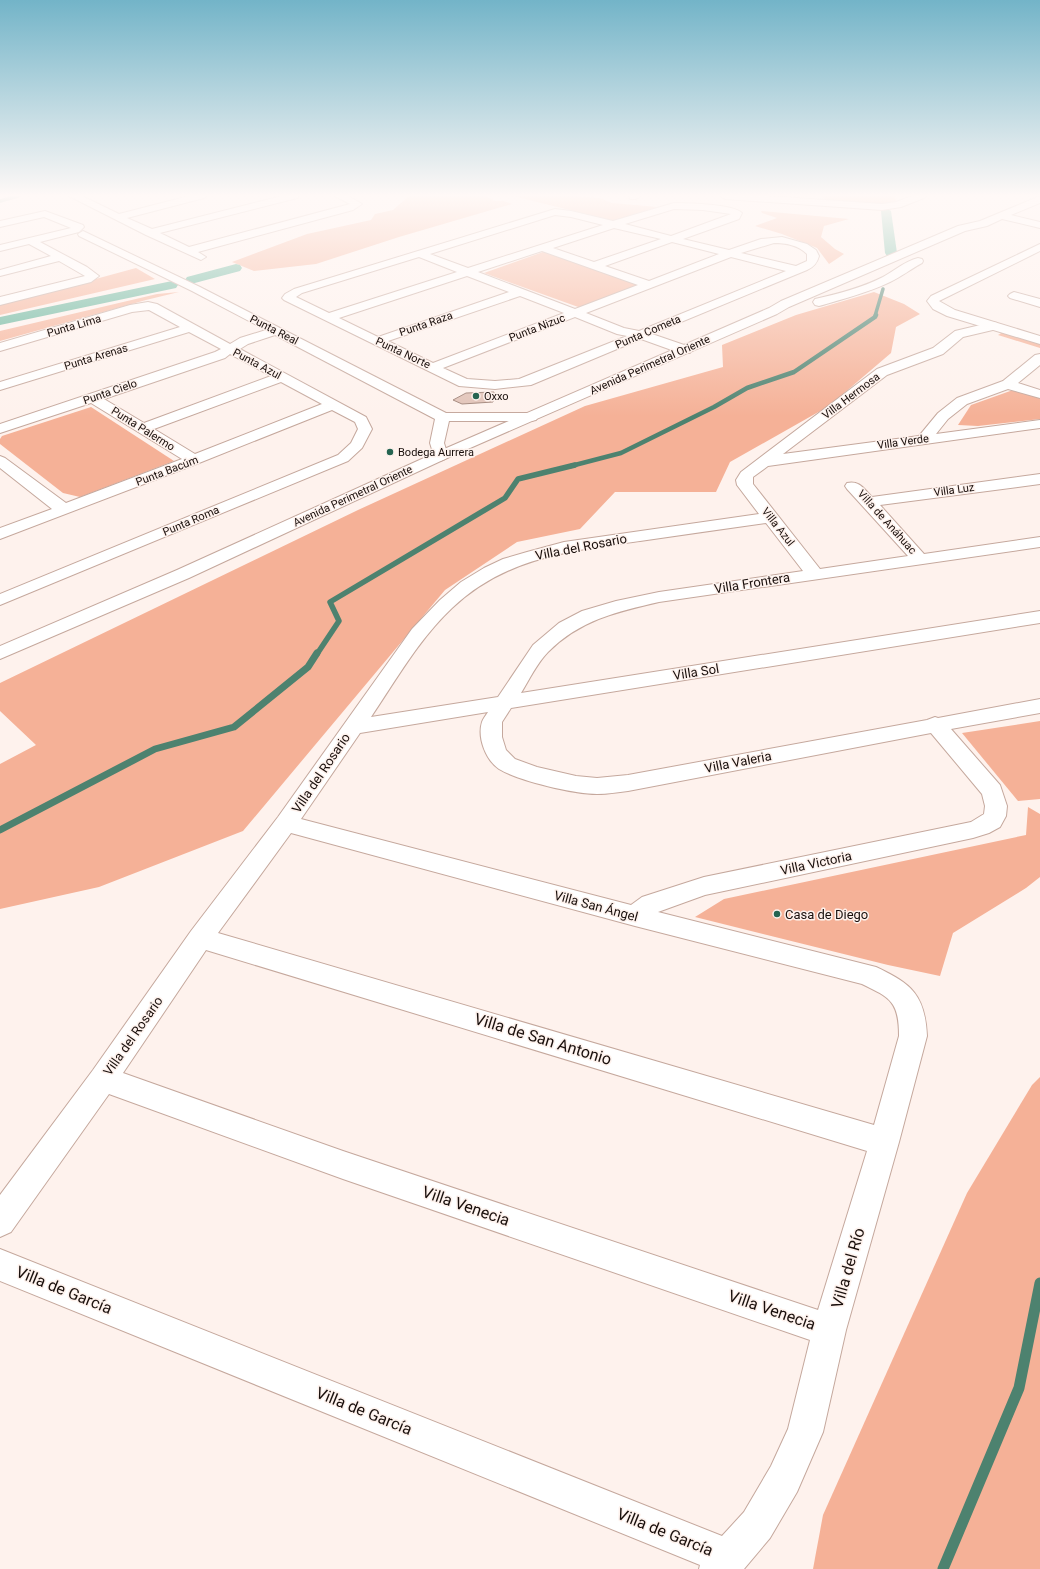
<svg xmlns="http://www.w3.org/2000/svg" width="1040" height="1569" font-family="Roboto,sans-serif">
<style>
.green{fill:#f5b197}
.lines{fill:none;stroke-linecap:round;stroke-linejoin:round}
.stream-far4{stroke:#4d826f;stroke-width:3.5}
.stream-far3{stroke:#4d826f;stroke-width:4.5}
.stream-far2{stroke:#4d826f;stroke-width:5.5}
.stream-far1{stroke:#4d826f;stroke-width:7}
.stream{stroke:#4d826f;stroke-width:11}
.canal{fill:#63b399;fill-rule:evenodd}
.building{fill:#e2c4b9;stroke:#a3877c}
.street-casing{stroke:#c5a89d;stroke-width:2}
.secondary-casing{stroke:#c5a89d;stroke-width:2}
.street{fill:#fff;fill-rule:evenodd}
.secondary{fill:#fff;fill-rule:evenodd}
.poi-dot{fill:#256451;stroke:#fef2ed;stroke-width:1.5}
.labels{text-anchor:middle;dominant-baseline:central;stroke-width:3;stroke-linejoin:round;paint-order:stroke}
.far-street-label{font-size:11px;fill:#190f0c;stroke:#fef2ed}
.far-poi-label{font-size:11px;fill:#190f0c;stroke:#fef2ed;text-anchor:start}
.street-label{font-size:13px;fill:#190f0c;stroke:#fef2ed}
.poi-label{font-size:13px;fill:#190f0c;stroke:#fef2ed;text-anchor:start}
.near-street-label{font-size:16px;fill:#190f0c;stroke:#fef2ed}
</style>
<rect width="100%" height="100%" fill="#fef2ed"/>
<!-- green -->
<g class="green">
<path d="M409 196H484L492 199 494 201H504L512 204 399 237 316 264 254 271 232 262 307 234 371 220 375 214 393 210Z"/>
<path d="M513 196H576L600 198 612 203 657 207 614 221Z"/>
<path d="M822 196H894L896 201 889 206 827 201Z"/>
<path d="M761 211 849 219 824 226 821 237 835 249 844 254 829 264 817 248 782 234 755 226 777 218 762 213Z"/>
<path d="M543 252 641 285 581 308 484 273Z"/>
<path d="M136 268 155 279 0 315V305Z"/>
<path d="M179 292 146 300 0 341V331L157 294Z"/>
<path d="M874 292 904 304 920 314 896 327 891 353 829 406 730 462 716 492H615L580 529 517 542 445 590 243 831 99 887 0 909V764L36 745 0 711V683L358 510 585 406 723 367 722 345 796 315Z"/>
<path d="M1003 332 1040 344V348L998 335Z"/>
<path d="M1013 390 1040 398V419L978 426 958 425 971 405Z"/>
<path d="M91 407 174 461 80 497 63 493 0 444V439L2 436Z"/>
<path d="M1040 721V799L1018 801 962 733Z"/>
<path d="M1028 807 1040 814V877L1026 888 953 933 940 976 888 965 695 917 724 899 1026 835Z"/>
<path d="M1040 1077V1569H813L823 1515 967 1193 1032 1085Z"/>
</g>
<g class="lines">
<!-- stream-far4 -->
<g class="stream-far4">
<path d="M0 201 18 196"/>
<path d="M875 316 883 289"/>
</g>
<!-- stream-far3 -->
<path class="stream-far3" d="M571 466 621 453 714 407 747 388 794 372 875 317 876 315"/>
<!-- stream-far2 -->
<path class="stream-far2" d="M317 654 339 621 330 602 505 498 518 479 575 465"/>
<!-- stream-far1 -->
<path class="stream-far1" d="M0 830 155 749 234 727 308 667 317 653"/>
<!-- stream -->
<path class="stream" d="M943 1569 1019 1388 1040 1283"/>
<!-- canal -->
<g class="canal">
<path d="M886 208 891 211 897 253 895 256H887L885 253 881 211Z"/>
<path d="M236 264 240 265 242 268 240 271 191 284 187 283 185 280 187 277Z"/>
<path d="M172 281 176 282 178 285 176 288 0 325V317Z"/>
</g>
</g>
<!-- building -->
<path class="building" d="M494 392 493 402 462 404 453 400 466 393Z"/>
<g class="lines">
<!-- street casing -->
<g class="street-casing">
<g id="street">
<path d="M69 196H82L119 214 189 196H206L204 198 127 218 152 229 282 196H299L297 198 160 233 189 247 350 204 335 196H348L362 204 353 210 198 252 206 257 201 260 146 235Z"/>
<path d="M629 196H641L636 199H630Z"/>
<path d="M720 196H768L882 204 896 202 912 196H926L924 198 901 207 882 210 725 199Z"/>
<path d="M674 203C687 203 734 204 742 213L739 219 683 239 729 250 761 239 782 237 807 244 816 250 819 256C817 263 814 267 807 270L652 334 690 347 691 350 690 353H680L641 339 531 385 495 389 459 386 284 300 282 298 285 294 294 289 555 209 571 211 613 221ZM674 209 703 210 731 214 671 236 625 224ZM555 215 571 217 603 225 468 268 430 254ZM614 228 661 239 594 262 553 248ZM672 242 719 254 649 281 605 266ZM774 243C786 243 798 245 807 254V261L796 266 741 253ZM542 251 638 285 575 309 478 272ZM419 257 457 272 329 313 296 297 302 293ZM731 257 786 271 639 331 624 328 586 313ZM467 276 509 292 378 337 339 318ZM520 296 564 313 433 363 388 341ZM575 317 617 334 627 336 519 379 495 381 467 379 443 368Z"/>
<path d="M45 211 83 225 84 227 79 232 40 242 87 267 99 276 91 282 0 305V297L85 276 59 261 0 276V270L51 256 29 244 0 251V245L71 228 44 217 0 227V221Z"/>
<path d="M83 231 200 287 446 413H531L536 414 538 417 536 420 531 421H449L444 443 448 456 445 459 440 461 435 459 430 443 435 419 275 335 248 344 240 349 366 417 372 429 362 448 348 461 0 605V594L338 455 351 443 358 429 355 422 332 410 199 463 0 539V528L52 509 0 468V456L5 458 66 503 182 459 91 403 0 433V424L215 352 221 349 189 332 0 390V382L180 327 149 310 132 312 0 351V343L130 305 148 302 157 304 230 344 240 338 266 330 192 291 79 236 78 234ZM230 354 271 376 144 423 104 399 225 358ZM281 382 322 404 195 454 154 429Z"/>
<path d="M1014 292 1040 299V307L1010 298 1008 296 1010 294Z"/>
<path d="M993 322 997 323 999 326 997 329 963 337 943 354 887 375 783 454 919 436 938 413 957 398 1003 381 1035 355 1040 354V365L1018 383 1040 390V398L1008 389 967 404 948 419 936 434 1040 420V428L768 466 753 477V484L820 569 908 556 847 489 845 486 847 483C859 480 864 489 872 497L1040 474V484L880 505 924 554 1040 537V547L659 602C616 612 580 620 548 652 537 663 529 680 521 693L1040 611V623L511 708 502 722V737L506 750 515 759 537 767 576 776 597 778 628 775 927 720 935 717 938 718 1040 699V713L951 729 1000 785 1007 806 1006 816 1000 827 989 833 973 838 705 895 658 912 876 967C912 984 925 995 927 1036L899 1142 846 1330 823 1432 797 1492 770 1538 744 1569H699L700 1565 0 1281V1249L722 1536 744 1512 771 1466 788 1429 810 1340 343 1179 109 1094 11 1232 0 1237V1195L93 1070 191 931 278 817 412 629 440 600 461 582 484 568 503 559 527 552 564 542 759 514 737 485 736 480 741 472 877 369 933 348 955 331ZM766 523 803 571 659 592 616 601 582 611 559 623 533 645 498 697 371 717C396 680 419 639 452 608 506 557 570 551 640 541 682 535 724 529 766 523ZM488 712C486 715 483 719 482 722 477 738 486 760 499 769 519 781 574 794 597 794 607 794 618 792 628 791L931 733 982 794 985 806 984 814 971 822 704 877 642 897 631 905 301 819 360 733ZM291 833 635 926 862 984C891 998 899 1002 899 1036L874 1125 218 933ZM206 950 867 1151 818 1310 343 1151 123 1073Z"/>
</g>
</g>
<!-- secondary casing -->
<g class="secondary-casing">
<g id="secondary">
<path d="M1040 196V203L1011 215 1040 222V228L1002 219 987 226 965 231 789 307 777 314 445 459 189 578 0 659V646L177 570 435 453 769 308 781 301 958 226 980 221Z"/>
<path d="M1040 244V251L939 301 955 310 1040 336V344L947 316 933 309 927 301 931 296Z"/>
<path d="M918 258 922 259 923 261 922 263C911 269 901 277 890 282 867 293 843 299 819 306L815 305 813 302 815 299C838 294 861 288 883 277 894 271 905 261 918 258Z"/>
</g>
</g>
<!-- street -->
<use href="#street" class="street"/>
<!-- secondary -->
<use href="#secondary" class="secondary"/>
</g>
<!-- sky -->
<linearGradient id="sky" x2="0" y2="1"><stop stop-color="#73b4c8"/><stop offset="0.47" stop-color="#fff9f7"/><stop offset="1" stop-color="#fff9f7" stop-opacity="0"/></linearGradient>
<rect width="1040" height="416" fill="url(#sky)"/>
<!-- markers -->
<g class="poi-dot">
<circle cx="476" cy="396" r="4"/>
<circle cx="390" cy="452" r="4"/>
<circle cx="777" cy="914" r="4"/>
</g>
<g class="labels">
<!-- far-street labels -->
<g class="far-street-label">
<text transform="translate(426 324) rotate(-19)">Punta Raza</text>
<text transform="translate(74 326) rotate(-16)">Punta Lima</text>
<text transform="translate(537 328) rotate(-21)">Punta Nizuc</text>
<text transform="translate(274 330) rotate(27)">Punta Real</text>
<text transform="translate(648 332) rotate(-23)">Punta Cometa</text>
<text transform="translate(403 353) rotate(25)">Punta Norte</text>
<text transform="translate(96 357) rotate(-17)">Punta Arenas</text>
<text transform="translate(257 364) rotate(28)">Punta Azul</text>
<text transform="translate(650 365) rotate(-24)">Avenida Perimetral Oriente</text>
<text transform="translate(110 392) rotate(-19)">Punta Cielo</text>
<text transform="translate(851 396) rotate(-37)">Villa Hermosa</text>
<text transform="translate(143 429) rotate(32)">Punta Palermo</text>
<text transform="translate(903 442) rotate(-8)">Villa Verde</text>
<text transform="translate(167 471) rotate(-21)">Punta Bacúm</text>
<text transform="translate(954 490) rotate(-8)">Villa Luz</text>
<text transform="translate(353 496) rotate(-25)">Avenida Perimetral Oriente</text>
<text transform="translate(191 521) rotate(-23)">Punta Roma</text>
<text transform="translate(887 522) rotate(48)">Villa de Anáhuac</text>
<text transform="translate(778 527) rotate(52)">Villa Azul</text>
</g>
<!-- far-poi labels -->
<g class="far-poi-label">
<text x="484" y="396">Oxxo</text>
<text x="398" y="452">Bodega Aurrera</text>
</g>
<!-- street labels -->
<g class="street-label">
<text transform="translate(581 547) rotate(-11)">Villa del Rosario</text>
<text transform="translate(752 583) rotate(-9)">Villa Frontera</text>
<text transform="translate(696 672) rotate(-9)">Villa Sol</text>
<text transform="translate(738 762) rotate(-11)">Villa Valeria</text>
<text transform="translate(321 773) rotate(-56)">Villa del Rosario</text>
<text transform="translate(816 863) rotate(-12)">Villa Victoria</text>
<text transform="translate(596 906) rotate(15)">Villa San Ángel</text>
<text transform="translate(133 1036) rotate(-55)">Villa del Rosario</text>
</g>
<!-- poi labels -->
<g class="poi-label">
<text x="785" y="914">Casa de Diego</text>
</g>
<!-- near-street labels -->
<g class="near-street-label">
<text transform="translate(543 1039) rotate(17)">Villa de San Antonio</text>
<text transform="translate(466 1206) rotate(19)">Villa Venecia</text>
<text transform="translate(848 1268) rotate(-74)">Villa del Río</text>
<text transform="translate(64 1290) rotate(22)">Villa de García</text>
<text transform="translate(772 1310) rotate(19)">Villa Venecia</text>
<text transform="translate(364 1411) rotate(22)">Villa de García</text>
<text transform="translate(665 1532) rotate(22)">Villa de García</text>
</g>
</g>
</svg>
